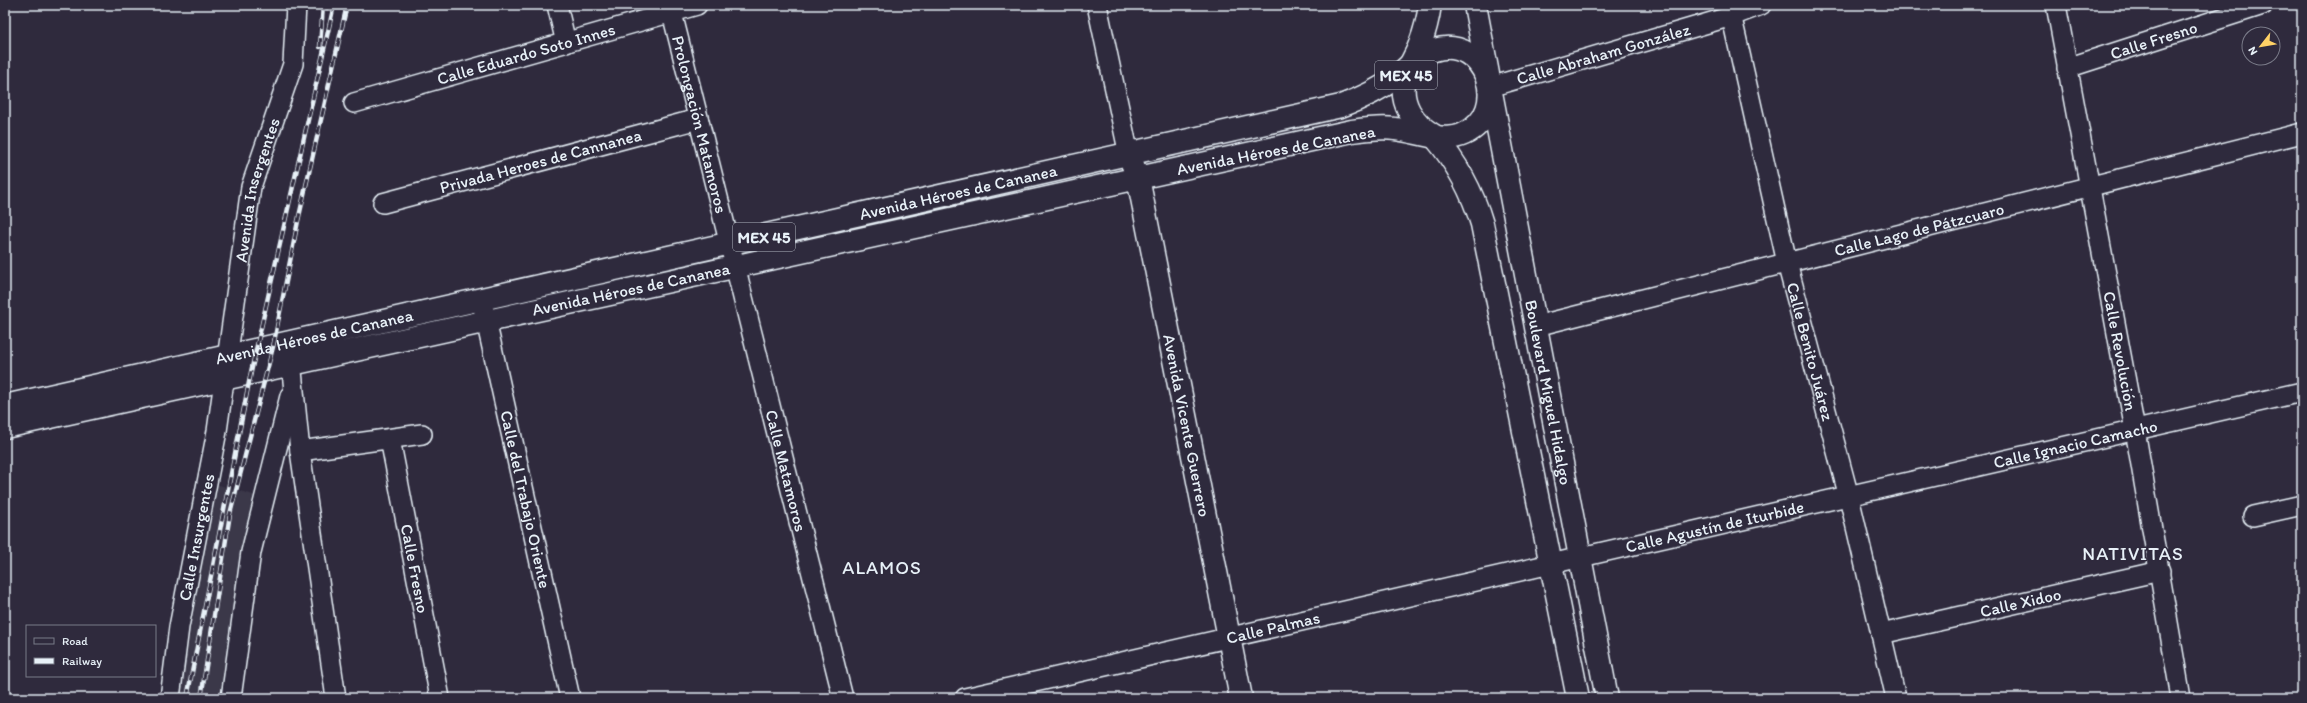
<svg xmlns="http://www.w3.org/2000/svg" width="2307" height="703" font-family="Itim,sans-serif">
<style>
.built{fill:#3b3749}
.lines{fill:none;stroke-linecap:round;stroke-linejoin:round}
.street-casing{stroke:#e8f1f8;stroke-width:22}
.secondary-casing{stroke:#e8f1f8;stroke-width:25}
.primary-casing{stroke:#e8f1f8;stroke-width:25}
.street{stroke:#2f2a3d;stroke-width:19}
.secondary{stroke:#2f2a3d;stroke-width:22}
.primary{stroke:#2f2a3d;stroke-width:22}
.rail-casing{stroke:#e8f1f8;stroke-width:4.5}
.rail{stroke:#2f2a3d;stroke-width:3;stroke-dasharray:9;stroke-linecap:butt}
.labels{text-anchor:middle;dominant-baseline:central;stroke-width:3;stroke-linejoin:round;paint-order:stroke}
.shield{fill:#2f2a3d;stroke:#b0b5c0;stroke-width:1}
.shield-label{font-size:16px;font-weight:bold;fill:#e8f1f8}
.street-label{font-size:17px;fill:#e8f1f8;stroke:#2f2a3d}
.quarter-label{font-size:19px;letter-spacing:1px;fill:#e8f1f8;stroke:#2f2a3d}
</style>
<rect width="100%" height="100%" fill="#2f2a3d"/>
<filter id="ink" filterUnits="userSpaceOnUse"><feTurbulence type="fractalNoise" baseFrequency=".025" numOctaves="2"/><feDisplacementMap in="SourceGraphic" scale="8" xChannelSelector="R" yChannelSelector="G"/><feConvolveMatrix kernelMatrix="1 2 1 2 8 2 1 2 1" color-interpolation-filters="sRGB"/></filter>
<g filter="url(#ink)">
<!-- built -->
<path class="built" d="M212 483 257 496 230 636 221 698H180Z"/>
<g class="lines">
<!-- street casing -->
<g class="street-casing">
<g id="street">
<path d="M557 5 566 43"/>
<path id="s1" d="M670 5 843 698"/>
<path d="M1097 5 1129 155"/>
<path id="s2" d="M1729 5 1787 263 1849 497 1896 698"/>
<path id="s3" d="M2056 5 2135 430 2181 698"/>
<path id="s4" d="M2067 68 2263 5"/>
<path id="s5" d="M1490 87 1732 16 1761 5"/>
<path id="s6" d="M354 103 697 5"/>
<path id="s7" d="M383 203 698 119"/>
<path id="s8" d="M483 307 570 698"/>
<path id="s9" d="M1536 326 2302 133"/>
<path d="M290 351 300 451 336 698"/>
<path id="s10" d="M390 439 440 698"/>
<path d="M300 451 422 434"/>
<path d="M2253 516 2302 505"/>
<path id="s11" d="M1881 634 2160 571"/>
<path id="s12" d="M170 698 179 627 217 431 251 187 293 64 296 5"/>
<path d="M231 698 251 552 290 396"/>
<path id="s13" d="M965 698 2302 392"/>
</g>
</g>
<!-- secondary casing -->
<g class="secondary-casing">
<g id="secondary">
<path id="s14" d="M1490 87 1607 698"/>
<path d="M1434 136C1457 163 1472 190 1482 224L1578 698"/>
<path id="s15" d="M1129 155 1138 178 1241 698"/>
</g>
</g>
<!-- primary casing -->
<g class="primary-casing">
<g id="primary">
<path d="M1430 5C1428 19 1425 31 1420 44 1416 56 1408 66 1405 78 1399 103 1413 123 1433 135"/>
<path d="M1475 5 1488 74"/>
<path id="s16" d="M5 406 1341 106C1360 99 1378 91 1395 78 1407 69 1418 54 1434 50 1485 34 1513 111 1464 134 1443 144 1417 131 1395 129 1381 127 1366 129 1352 131L5 427"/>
</g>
</g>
<!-- street -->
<use href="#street" class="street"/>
<!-- secondary -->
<use href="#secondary" class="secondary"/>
<!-- primary -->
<use href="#primary" class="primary"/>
<!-- rail casing -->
<g class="rail-casing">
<g id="rail">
<path d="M320 47 323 5"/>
<path d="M187 698 251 372 334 5"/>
<path d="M201 698 230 514 273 347 298 221 347 5"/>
</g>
</g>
<!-- rail -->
<use href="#rail" class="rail"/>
</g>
</g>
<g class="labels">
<!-- shield labels -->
<g class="shield">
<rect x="1375" y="61" width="62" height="28" rx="3"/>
<rect x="733" y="223" width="62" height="28" rx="3"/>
</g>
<g class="shield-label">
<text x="1406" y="75">MEX 45</text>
<text x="764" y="237">MEX 45</text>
</g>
<!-- street labels -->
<g class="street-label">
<text stroke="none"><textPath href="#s4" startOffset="91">Calle Fresno</textPath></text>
<text stroke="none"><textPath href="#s6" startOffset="179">Calle Eduardo Soto Innes</textPath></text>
<text stroke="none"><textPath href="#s5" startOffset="118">Calle Abraham González</textPath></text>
<text stroke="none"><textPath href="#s1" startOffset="123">Prolongación Matamoros</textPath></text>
<text transform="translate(1276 150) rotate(-11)">Avenida Héroes de Cananea</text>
<text stroke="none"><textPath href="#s7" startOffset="163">Privada Heroes de Cannanea</textPath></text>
<text stroke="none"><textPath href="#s12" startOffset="516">Avenida Insergentes</textPath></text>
<text stroke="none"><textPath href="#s16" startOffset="977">Avenida Héroes de Cananea</textPath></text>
<text stroke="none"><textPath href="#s9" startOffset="395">Calle Lago de Pátzcuaro</textPath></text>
<text transform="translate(631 289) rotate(-12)">Avenida Héroes de Cananea</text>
<text stroke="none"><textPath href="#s16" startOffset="317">Avenida Héroes de Cananea</textPath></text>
<text stroke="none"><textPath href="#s3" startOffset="352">Calle Revolución</textPath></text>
<text stroke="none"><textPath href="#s2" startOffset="356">Calle Benito Juárez</textPath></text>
<text stroke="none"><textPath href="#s14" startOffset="311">Boulevard Miguel Hidalgo</textPath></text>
<text stroke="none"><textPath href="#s15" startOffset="277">Avenida Vicente Guerrero</textPath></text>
<text stroke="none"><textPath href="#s13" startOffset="1139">Calle Ignacio Camacho</textPath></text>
<text stroke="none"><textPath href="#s1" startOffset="480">Calle Matamoros</textPath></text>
<text stroke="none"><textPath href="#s8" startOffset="197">Calle del Trabajo Oriente</textPath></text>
<text stroke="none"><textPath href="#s13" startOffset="769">Calle Agustín de Iturbide</textPath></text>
<text stroke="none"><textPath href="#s12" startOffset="163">Calle Insurgentes</textPath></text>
<text stroke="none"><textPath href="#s10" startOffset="132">Calle Fresno</textPath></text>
<text stroke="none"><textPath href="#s11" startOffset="143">Calle Xidoo</textPath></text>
<text stroke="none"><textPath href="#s13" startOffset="316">Calle Palmas</textPath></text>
</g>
<!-- quarter labels -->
<g class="quarter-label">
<text x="2133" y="553">NATIVITAS</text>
<text x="882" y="567">ALAMOS</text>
</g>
</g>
<!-- margin -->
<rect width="2307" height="703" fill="none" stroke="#2f2a3d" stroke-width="20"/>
<rect x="10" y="10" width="2287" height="683" fill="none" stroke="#e8f1f8" stroke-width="1.5" filter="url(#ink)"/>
<!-- legend -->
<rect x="26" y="625" width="130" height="52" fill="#2f2a3d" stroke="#797a88"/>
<rect x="34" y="638" width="20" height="6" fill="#2f2a3d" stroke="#797a88"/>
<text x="62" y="645" font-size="12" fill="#e8f1f8">Road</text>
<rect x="34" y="658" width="20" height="6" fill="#e8f1f8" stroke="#797a88"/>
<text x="62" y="665" font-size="12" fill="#e8f1f8">Railway</text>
<!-- north arrow -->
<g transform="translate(2261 46) rotate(239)"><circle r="19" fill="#2f2a3d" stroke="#797a88"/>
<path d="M0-3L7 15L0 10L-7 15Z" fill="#ffd166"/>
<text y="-6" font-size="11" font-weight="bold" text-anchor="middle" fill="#e8f1f8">N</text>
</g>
</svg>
